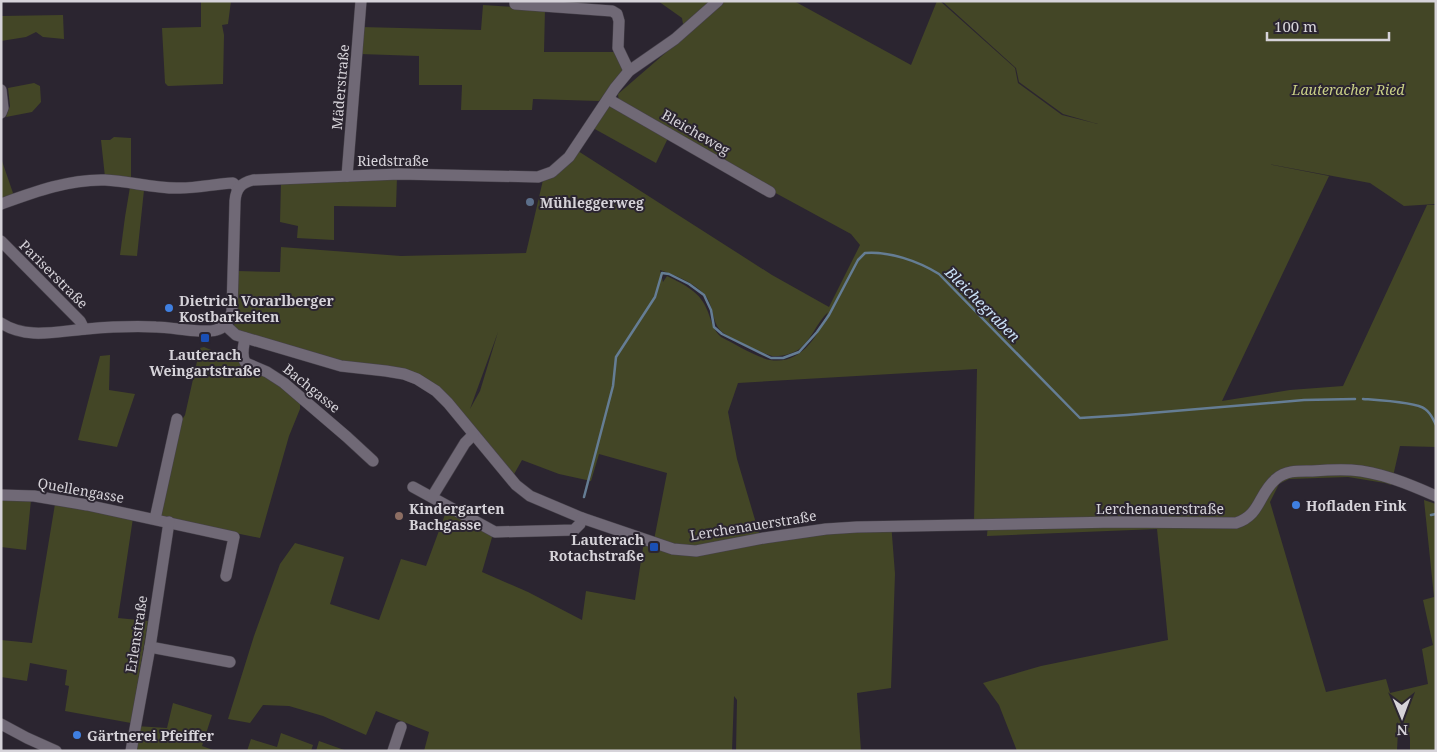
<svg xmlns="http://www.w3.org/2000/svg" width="1437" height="752" font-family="'Noto Serif',serif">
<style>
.green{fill:#434626;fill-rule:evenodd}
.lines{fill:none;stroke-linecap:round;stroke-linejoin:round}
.stream{stroke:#657d94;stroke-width:2.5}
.minor-casing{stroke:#46414a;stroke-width:12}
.minor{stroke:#706976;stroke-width:11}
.service-dot{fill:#5c6f8a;stroke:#2b2530;stroke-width:2}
.shop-dot{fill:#3f7fe0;stroke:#2b2530;stroke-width:2}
.transit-dot{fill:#1a4fb4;stroke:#2b2530;stroke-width:2}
.education-dot{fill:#8d6e63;stroke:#2b2530;stroke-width:2}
.labels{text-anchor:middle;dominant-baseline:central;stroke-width:4;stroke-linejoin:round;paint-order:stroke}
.street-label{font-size:14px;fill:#d6d3d9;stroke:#2b2530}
.park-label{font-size:14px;font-style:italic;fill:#c9cf86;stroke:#2b2530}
.poi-label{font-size:14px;font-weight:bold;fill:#d6d3d9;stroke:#2b2530;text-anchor:start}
.water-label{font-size:15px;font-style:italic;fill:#cae0f6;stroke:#2b2530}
</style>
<rect width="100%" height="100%" fill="#2b2530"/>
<!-- green -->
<g class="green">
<path d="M201 1H231L228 24 222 25 224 35 223 84 168 86 165 83 162 28 201 27Z"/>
<path d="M658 1H794L911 65 937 1H940L1015 68 1018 83 1062 115 1098 124 1063 114 1019 82 1016 68 942 1H1436V204L1404 206 1370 183 1263 163 1329 176 1222 401 1290 390 1343 386 1427 205H1436V447L1400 446 1391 485 1385 483 1348 477 1289 479 1279 484 1270 502 1326 692 1386 679 1390 693 1428 684 1422 649 1433 645 1423 600 1434 597 1424 500 1436 504V751H1410V737L1398 730 1397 751H1017L999 705 983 683 1041 666 1168 640 1157 529 987 536 988 522H974L977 369 738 383 728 412 737 459 761 540 891 522 895 574 891 688 857 693 861 751H736L737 700 734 696 732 751H424L429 732 376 711 366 735 323 716 289 706 263 705 250 723 228 719 254 636 280 564 295 543 344 557 330 604 379 620 401 559 426 566 447 509 493 534 482 572 528 592 582 620 586 591 635 600 644 541 654 540 667 473 599 454 591 481 559 474 522 460 513 476 431 385 360 366 234 329 237 271 280 272 281 247 401 256 526 253 543 180 578 151 772 275 829 307 860 245 851 234 770 190 619 103 618 94 685 36 682 18ZM660 270C675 275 693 282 704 294 714 304 711 321 721 331 725 336 766 355 772 356 780 357 791 354 798 350 811 341 817 322 828 312 818 336 801 365 770 360 758 358 733 343 721 337 713 330 712 322 708 312 701 292 685 285 667 276L663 282ZM498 332 480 391 470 409Z"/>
<path d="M483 5 545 9 544 52H617L624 70 599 101 533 99 532 110H461L462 85H419V56L360 54 361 27 481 30Z"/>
<path d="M63 15 64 39 43 37 36 32 26 37 1 41V16Z"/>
<path d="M34 83 40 86 41 102 32 112 6 117 10 106 8 88Z"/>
<path d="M607 106H612L668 138 656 163 593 128Z"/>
<path d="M114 137 131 138V179L105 177 101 140H110Z"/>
<path d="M1 161H2L14 196 1 200Z"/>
<path d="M397 177 396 207 334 206V240L297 238 298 226 280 222 281 182Z"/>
<path d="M130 187 144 190 137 256 120 255 125 217Z"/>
<path d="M204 347 235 360 270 378 300 400V409L289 436 260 538 166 519 159 515 178 426 185 415 200 348Z"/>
<path d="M110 355 109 390 135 394 117 447 78 440 100 356Z"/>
<path d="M1 499 31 500 26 550 1 547Z"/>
<path d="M55 504 133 518 118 618 148 621 131 723 65 711 69 686 65 685 67 670 30 663 27 681 1 677V640L32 643Z"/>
<path d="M173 703 212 715 202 746 216 751H133L136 726 167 728Z"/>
<path d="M281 733 313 745 311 751H247L251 739 277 747Z"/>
<path d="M319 741 347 751H316Z"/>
</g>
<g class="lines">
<!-- stream -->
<g class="stream">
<path d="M1363 399C1376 400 1416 402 1425 409 1431 413 1433 419 1436 425"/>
<path d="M584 497 613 386 616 357 655 297 662 273 669 274 689 284 704 295 711 310 714 327 722 334 771 358H783L799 352 817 332 829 315 858 260 865 253C889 251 918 261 939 274L1080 418 1127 415 1304 400 1355 399"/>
<path d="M1431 515 1436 514"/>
</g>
<!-- minor casing -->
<g class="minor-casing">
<g id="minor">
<path d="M515 1V4L612 11 617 14 619 21 618 48 629 71"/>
<path d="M1 90 3 108 1 113"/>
<path d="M608 99 770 192"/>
<path d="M347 176 361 1"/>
<path d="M1 204C34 192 69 179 105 180 130 181 155 189 180 188 198 188 215 184 233 183L238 188"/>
<path d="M1 241 80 321 84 329"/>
<path d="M1 323C27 340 58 331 87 329 110 327 133 326 156 327 172 327 203 334 216 330 226 328 230 319 232 311L235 201C236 188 241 183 253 180L399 174 538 177 552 172 569 157 615 88 629 71 675 39 718 1"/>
<path d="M225 325 236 335 341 366 386 371 404 374 417 379 436 391 448 403 516 485 530 496 582 518 673 549 696 551 764 538 826 529 857 527 1116 522 1236 523C1261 515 1258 494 1276 479 1286 470 1299 471 1312 471 1325 470 1338 469 1351 470 1380 472 1409 484 1436 496"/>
<path d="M245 338C244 346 240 356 246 363L267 372 284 383 347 437 373 461"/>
<path d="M413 487 495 532 574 530 580 524 582 518"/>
<path d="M1 495 34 496 87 505 234 537 226 576"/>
<path d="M432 497 465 443 473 435"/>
<path d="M155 519 177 419"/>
<path d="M150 647 230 662"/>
<path d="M1 724 27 738 56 751"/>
<path d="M131 751 150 647 169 522"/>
<path d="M393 751 401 727"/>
</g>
</g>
<!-- minor -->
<use href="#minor" class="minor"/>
</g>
<!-- markers -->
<circle class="service-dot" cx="530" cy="202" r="5"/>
<g class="shop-dot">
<circle cx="169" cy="308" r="5"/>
<circle cx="1296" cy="505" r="5"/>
<circle cx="77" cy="735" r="5"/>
</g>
<g class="transit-dot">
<rect x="200" y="333" width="10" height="10" rx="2.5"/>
<rect x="649" y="542" width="10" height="10" rx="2.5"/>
</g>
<circle class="education-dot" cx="399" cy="516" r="5"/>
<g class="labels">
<!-- street labels -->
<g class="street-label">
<text transform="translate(340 87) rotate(-85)">Mäderstraße</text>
<text transform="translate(696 132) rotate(30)">Bleicheweg</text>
<text x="393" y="160">Riedstraße</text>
<text transform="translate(54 274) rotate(45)">Pariserstraße</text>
<text transform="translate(312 388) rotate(39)">Bachgasse</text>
<text transform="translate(81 490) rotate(10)">Quellengasse</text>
<text x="1160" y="508">Lerchenauerstraße</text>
<text transform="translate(753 525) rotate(-9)">Lerchenauerstraße</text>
<text transform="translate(136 634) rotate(-81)">Erlenstraße</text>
</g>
<!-- park labels -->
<g class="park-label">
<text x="1348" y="89">Lauteracher Ried</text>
</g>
<!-- poi labels -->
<g class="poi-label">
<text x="540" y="202">Mühleggerweg</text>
<text x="179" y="300">Dietrich Vorarlberger<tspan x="179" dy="16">Kostbarkeiten</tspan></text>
<text x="205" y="354" text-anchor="middle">Lauterach<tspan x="205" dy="16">Weingartstraße</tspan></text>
<text x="1306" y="505">Hofladen Fink</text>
<text x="409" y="508">Kindergarten<tspan x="409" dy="16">Bachgasse</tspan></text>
<text x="644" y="539" text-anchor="end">Lauterach<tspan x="644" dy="16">Rotachstraße</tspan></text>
<text x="87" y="735">Gärtnerei Pfeiffer</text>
</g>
<!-- water labels -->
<g class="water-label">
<text transform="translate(983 304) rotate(45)">Bleichegraben</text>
</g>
</g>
<!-- border -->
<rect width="1437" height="752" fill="none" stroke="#d6d3d9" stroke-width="5"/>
<!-- north arrow -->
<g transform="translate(1402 717) rotate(179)" stroke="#2b2530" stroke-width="4" paint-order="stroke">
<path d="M0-4L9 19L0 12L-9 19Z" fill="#d6d3d9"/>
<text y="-8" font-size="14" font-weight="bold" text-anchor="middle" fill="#d6d3d9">N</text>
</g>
<!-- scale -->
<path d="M1267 32v8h122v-8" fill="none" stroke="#d6d3d9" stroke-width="2.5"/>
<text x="1274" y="32" font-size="15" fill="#d6d3d9" stroke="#2b2530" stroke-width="4" paint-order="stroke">100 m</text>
</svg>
